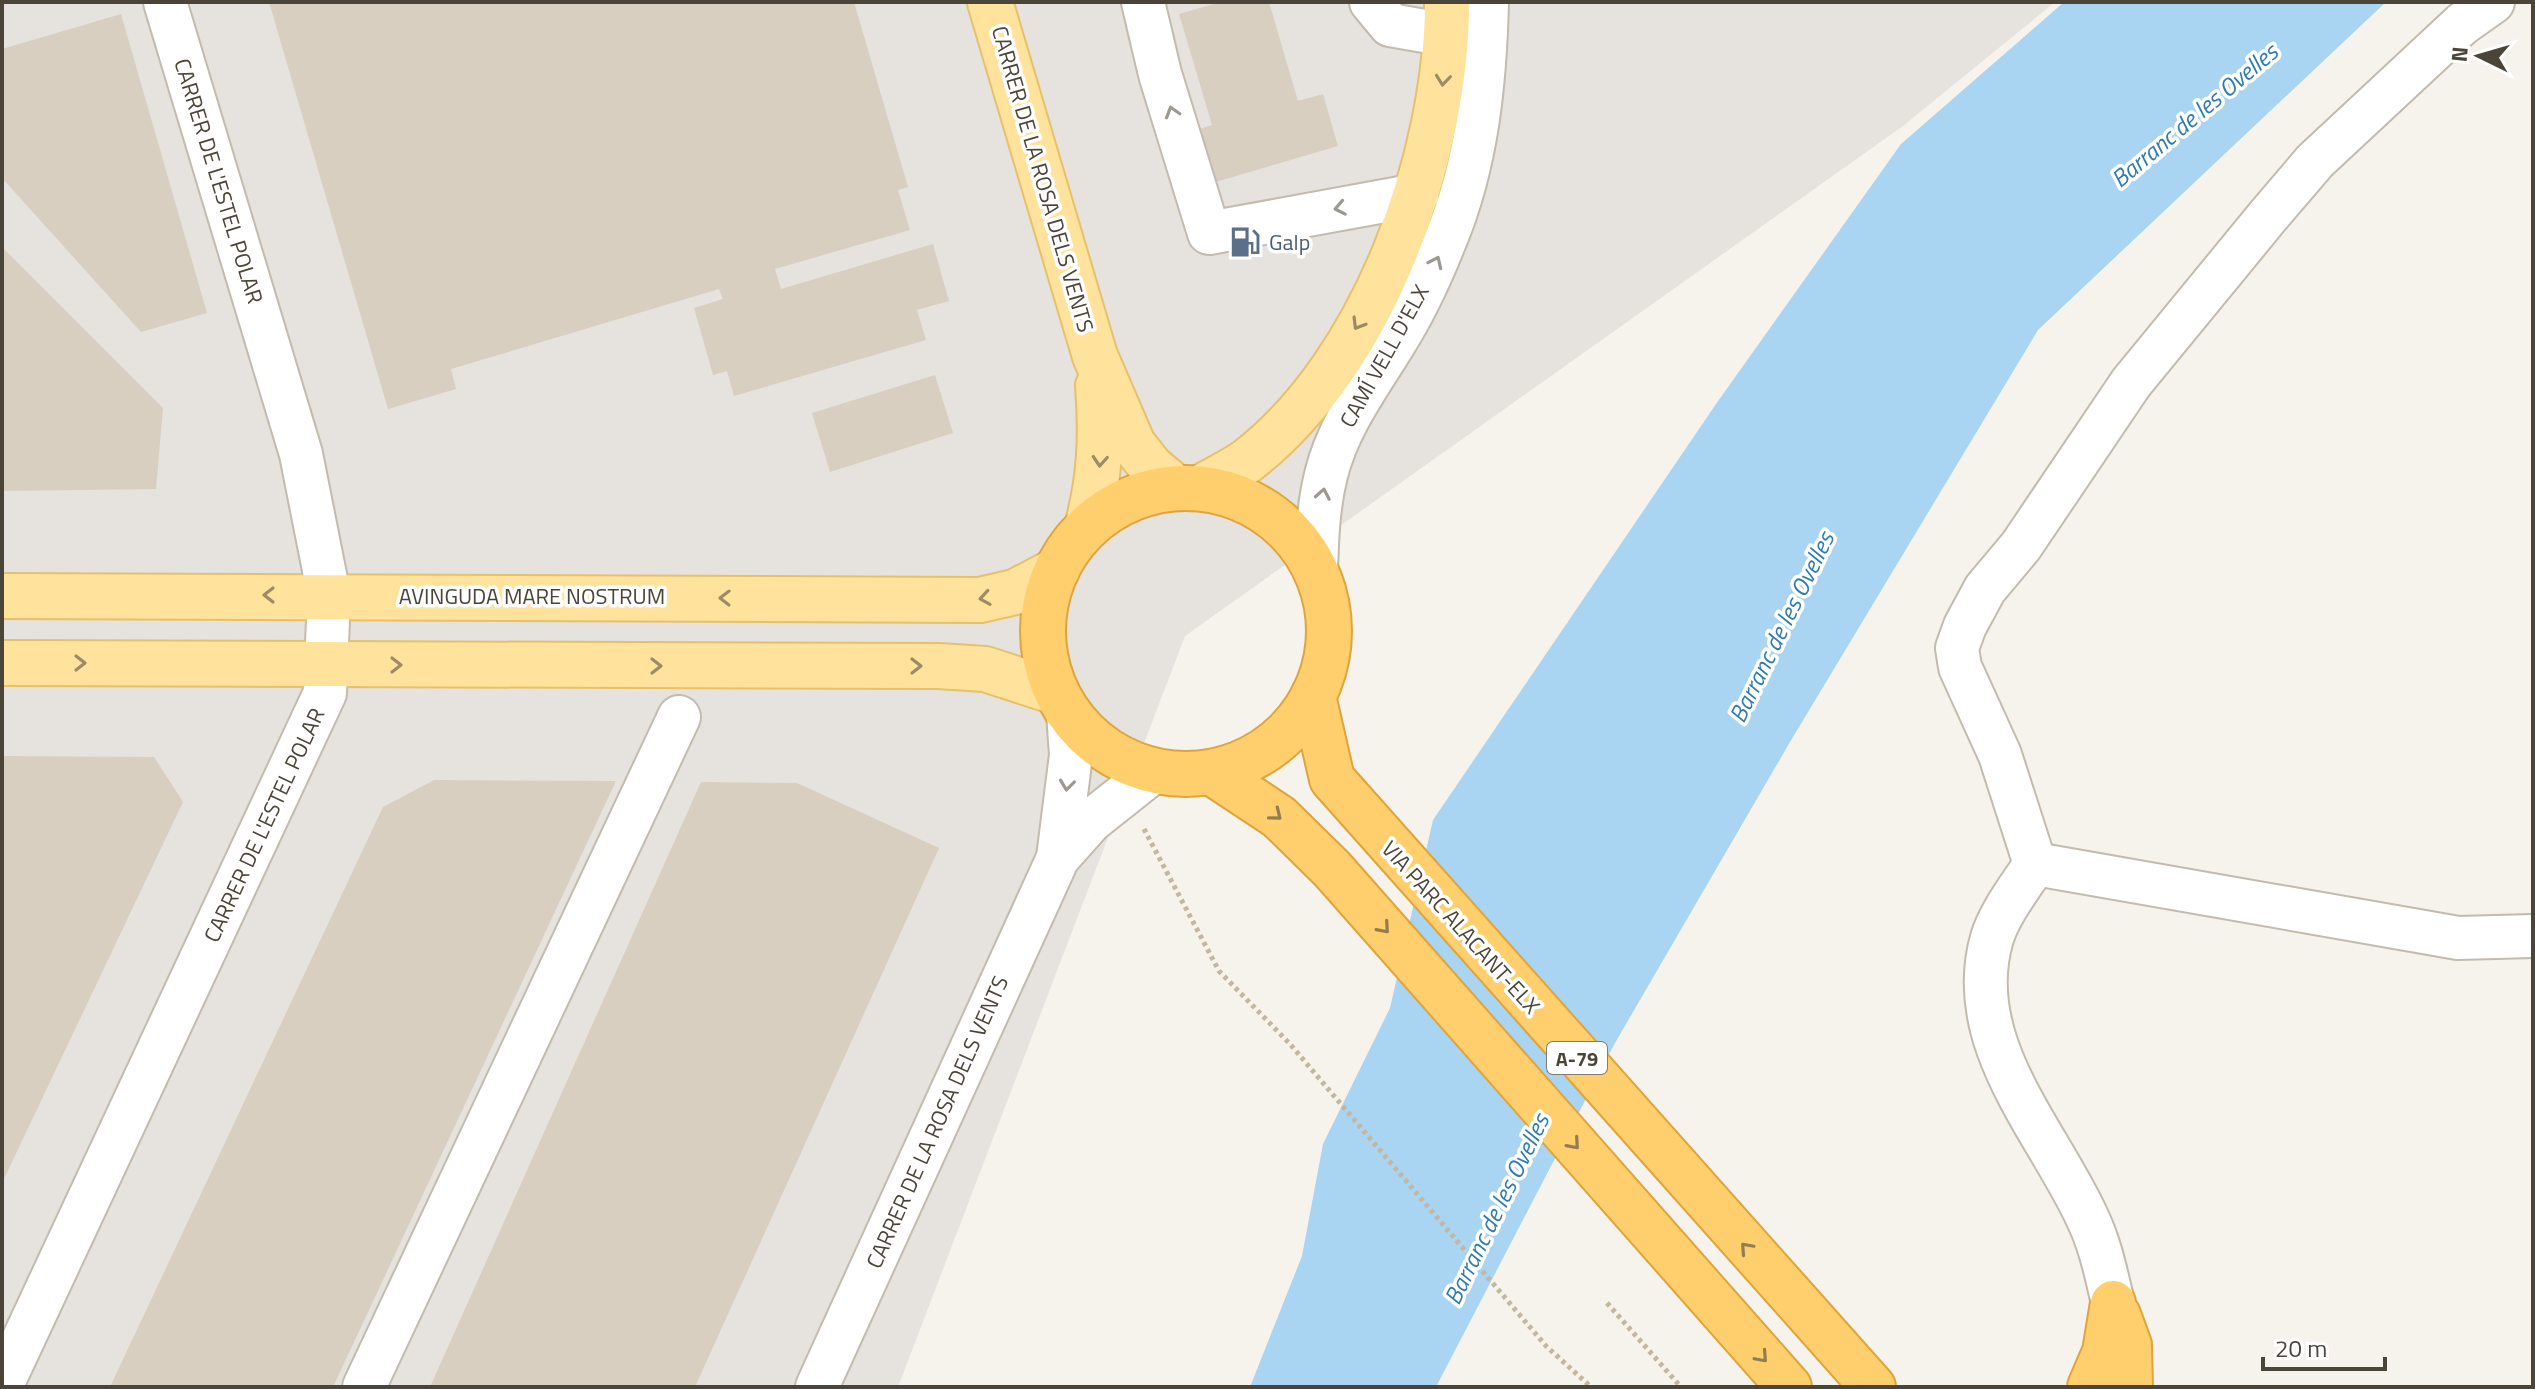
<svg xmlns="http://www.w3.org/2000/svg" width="2535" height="1389" font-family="'Titillium Web',sans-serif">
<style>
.industrial{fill:#e6e2dd}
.water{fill:#a9d4f2}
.building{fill:#d8cfc1}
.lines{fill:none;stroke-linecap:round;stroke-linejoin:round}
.minor-casing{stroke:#c2bbae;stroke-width:46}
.major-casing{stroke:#e6c16a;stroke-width:48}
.highway-casing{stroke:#e0a43c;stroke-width:48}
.path{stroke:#c4b79f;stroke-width:5;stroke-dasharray:4 4;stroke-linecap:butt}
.minor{stroke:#fff;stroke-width:42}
.major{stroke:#ffe39c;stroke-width:44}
.highway{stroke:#ffcf6e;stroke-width:44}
.oneway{stroke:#9c8c66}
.oneway2{stroke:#9c9892}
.oneway3{stroke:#937c4e}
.labels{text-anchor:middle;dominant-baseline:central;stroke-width:7;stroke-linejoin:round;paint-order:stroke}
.shield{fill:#fff;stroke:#817c74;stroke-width:2}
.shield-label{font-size:20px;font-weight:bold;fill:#4b4439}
.street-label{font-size:22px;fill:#4b4439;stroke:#fff}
.service-label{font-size:22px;fill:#4e5e75;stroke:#fff;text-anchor:start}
.water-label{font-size:24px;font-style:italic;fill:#2e7ab2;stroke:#fff}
</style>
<rect width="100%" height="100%" fill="#f6f3ec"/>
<!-- industrial -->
<path class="industrial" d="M2 2H2055L1903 126 1185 636 898 1387H2Z"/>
<!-- water -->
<path class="water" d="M2064 2H2386L2038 330 1790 742 1615 1043 1436 1387H1250L1302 1256 1323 1144 1390 1008 1433 820 1716 404 1901 144Z"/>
<!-- building -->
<g class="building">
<path d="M269 2H854L908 187 898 190 910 230 775 269 781 289 933 244 949 301 917 310 926 340 734 396 727 371 713 375 694 308 723 299 719 289 451 369 456 389 388 409Z"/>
<path d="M1221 2H1269L1298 101 1323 94 1338 146 1202 186 1187 133 1212 125 1179 14Z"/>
<path d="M121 14 207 313 141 332 2 178V49Z"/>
<path d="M2 247 163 408 156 489 2 491Z"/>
<path d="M935 375 953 433 830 472 812 413Z"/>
<path d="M2 756 154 757 183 802 2 1183Z"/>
<path d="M434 780 616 781 333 1387H110L383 807Z"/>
<path d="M701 782 797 783 939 848 695 1387H430Z"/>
</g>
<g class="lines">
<!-- minor casing -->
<g class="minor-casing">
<g id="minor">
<path d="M1143 2 1160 74 1209 233 1417 195"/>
<path d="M1371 2 1390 25 1447 35"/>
<path d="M1316 572C1317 539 1318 507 1326 475 1339 421 1376 376 1403 329 1419 302 1433 271 1445 241 1477 164 1485 84 1487 2"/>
<path d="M1058 858 1071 755 1068 713"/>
<path d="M2035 864 2000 755 1960 667 1957 648 1965 626 1985 589 2021 546 2131 383 2268 216 2315 161 2462 24 2493 2"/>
<path d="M2035 864 2458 938 2533 936"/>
<path d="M2035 864C2021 886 2000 912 1992 938 1962 1041 2045 1128 2086 1215 2100 1243 2106 1273 2113 1303"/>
<path d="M2 1385 325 693 329 595 301 454 165 2"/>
<path d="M364 1387 679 717"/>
<path d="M817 1387 1058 858 1091 821 1154 771"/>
</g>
</g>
<!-- major casing -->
<g class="major-casing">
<g id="major">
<path d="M990 2 1095 356 1133 444 1151 467 1176 488"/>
<path d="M1200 488C1215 479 1233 471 1247 461 1374 363 1447 157 1447 2"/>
<path d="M1087 527C1100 479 1102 436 1098 386"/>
<path d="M2 596 980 600 1015 592 1057 570"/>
<path d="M2 663 938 666 985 669 1056 692"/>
</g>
</g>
<!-- highway casing -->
<g class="highway-casing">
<g id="highway">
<circle cx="1186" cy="631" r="143"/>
<path d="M1313 696 1332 779 1873 1387"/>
<path d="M1211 772 1279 817 1332 869 1789 1387"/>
<path d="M2118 1315 2129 1345 2130 1387"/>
<path d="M2090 1387 2105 1352 2113 1303"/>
</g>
</g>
<!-- path -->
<g class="path">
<path d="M1144 829 1219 971 1290 1044 1546 1346 1591 1387"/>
<path d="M1607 1303 1681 1387"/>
</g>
<!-- minor -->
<use href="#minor" class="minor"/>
<!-- major -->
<use href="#major" class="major"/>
<!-- highway -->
<use href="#highway" class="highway"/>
</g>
<!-- one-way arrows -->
<defs><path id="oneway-chevron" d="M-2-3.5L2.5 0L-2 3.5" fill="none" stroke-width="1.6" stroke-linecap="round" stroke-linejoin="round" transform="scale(2)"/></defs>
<g class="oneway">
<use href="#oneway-chevron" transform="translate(1443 80) rotate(96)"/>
<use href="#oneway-chevron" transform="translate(1358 324) rotate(121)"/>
<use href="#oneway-chevron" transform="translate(1100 461) rotate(94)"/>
<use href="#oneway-chevron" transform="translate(269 595) rotate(180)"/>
<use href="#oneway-chevron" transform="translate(725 598) rotate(-179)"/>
<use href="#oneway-chevron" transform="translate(985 598) rotate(171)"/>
<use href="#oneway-chevron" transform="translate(80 663)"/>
<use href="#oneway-chevron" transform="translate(396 665)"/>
<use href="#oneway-chevron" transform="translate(656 666)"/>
<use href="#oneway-chevron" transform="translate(916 666)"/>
</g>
<g class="oneway2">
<use href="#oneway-chevron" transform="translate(1172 112) rotate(-107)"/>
<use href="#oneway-chevron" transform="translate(1340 208) rotate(169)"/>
<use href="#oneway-chevron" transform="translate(1436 262) rotate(-65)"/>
<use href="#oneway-chevron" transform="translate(1323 494) rotate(-80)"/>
<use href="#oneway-chevron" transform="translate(1067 785) rotate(97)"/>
</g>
<g class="oneway3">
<use href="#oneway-chevron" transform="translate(1276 815) rotate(39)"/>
<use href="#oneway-chevron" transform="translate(1384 928) rotate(49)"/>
<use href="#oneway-chevron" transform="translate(1574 1144) rotate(49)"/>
<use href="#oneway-chevron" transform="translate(1746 1248) rotate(-132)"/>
<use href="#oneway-chevron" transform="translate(1762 1357) rotate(48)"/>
</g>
<!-- icons -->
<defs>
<g id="fuel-bare" transform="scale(2.4)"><path d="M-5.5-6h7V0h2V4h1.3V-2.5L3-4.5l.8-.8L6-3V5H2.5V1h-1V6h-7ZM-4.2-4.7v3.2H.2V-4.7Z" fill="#5c6f8a" stroke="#fff" stroke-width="2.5" paint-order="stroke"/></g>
</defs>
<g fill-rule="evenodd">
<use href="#fuel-bare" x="1245" y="242"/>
</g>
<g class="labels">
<!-- shield labels -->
<rect class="shield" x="1547" y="1042" width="60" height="32" rx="6"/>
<g class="shield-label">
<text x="1577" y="1058">A-79</text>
</g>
<!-- street labels -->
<g class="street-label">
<text transform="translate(1043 179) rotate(74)">CARRER DE LA ROSA DELS VENTS</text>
<text transform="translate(219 181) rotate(73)">CARRER DE L'ESTEL POLAR</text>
<text transform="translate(1384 356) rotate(-61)">CAMÍ VELL D'ELX</text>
<text x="532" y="596">AVINGUDA MARE NOSTRUM</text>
<text transform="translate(264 825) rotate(-65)">CARRER DE L'ESTEL POLAR</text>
<text transform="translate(1461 927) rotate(48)">VIA PARC ALACANT-ELX</text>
<text transform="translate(937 1122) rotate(-66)">CARRER DE LA ROSA DELS VENTS</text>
</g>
<!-- service labels -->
<g class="service-label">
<text x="1269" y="242">Galp</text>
</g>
<!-- water labels -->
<g class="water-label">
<text transform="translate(2194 115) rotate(-40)">Barranc de les Ovelles</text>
<text transform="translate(1781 627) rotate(-64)">Barranc de les Ovelles</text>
<text transform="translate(1496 1209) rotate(-64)">Barranc de les Ovelles</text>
</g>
</g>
<!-- border -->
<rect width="2535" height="1389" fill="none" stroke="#4b4439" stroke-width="8"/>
<!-- north arrow -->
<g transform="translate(2479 56) rotate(275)" stroke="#ffffff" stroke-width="6" paint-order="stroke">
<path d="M0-6L14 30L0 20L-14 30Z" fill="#4b4439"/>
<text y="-12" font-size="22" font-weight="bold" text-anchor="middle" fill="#4b4439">N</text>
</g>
<!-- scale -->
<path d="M2263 1357v12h122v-12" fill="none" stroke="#4b4439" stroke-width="4"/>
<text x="2275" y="1357" font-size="24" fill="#4b4439" stroke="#ffffff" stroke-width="6" paint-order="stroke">20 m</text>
</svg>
